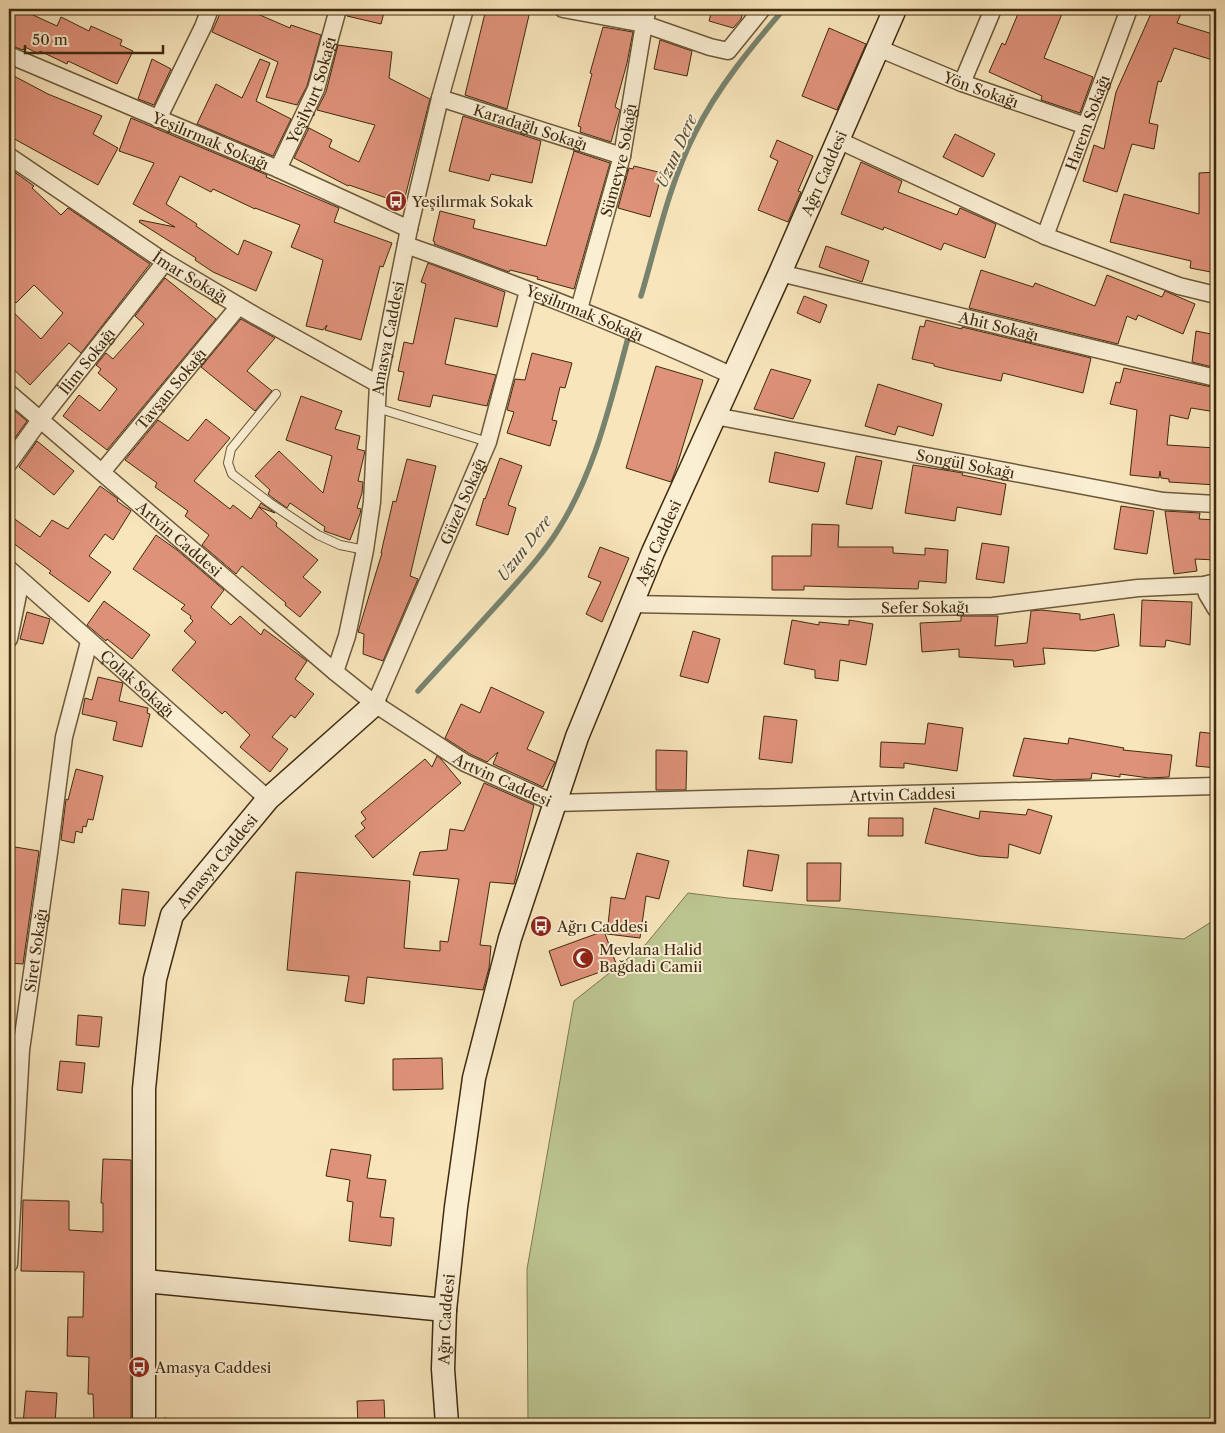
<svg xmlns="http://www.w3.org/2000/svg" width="1225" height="1433" font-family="'Libre Caslon Text',serif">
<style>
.green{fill:#bcc591;stroke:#7e7850}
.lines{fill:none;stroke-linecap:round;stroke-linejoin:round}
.stream{stroke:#78836e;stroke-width:5.5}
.building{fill:#df927a;stroke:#3f2a0f}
.lane-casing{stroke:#6d593a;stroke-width:10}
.street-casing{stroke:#6d593a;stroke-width:19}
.secondary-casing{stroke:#3f2a0f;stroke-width:25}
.lane{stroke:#faeed3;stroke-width:8}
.street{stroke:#faeed3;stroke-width:16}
.secondary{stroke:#faeed3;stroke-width:22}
.labels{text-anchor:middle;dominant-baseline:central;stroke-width:4;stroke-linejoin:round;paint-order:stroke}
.street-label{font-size:15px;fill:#3f2a0f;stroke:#faeed3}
.poi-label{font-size:15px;fill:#3f2a0f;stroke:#faeed3;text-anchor:start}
.water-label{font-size:16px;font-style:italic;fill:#574f36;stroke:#faeed3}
</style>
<rect width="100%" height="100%" fill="#f8e5bb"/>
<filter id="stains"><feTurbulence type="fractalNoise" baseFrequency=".004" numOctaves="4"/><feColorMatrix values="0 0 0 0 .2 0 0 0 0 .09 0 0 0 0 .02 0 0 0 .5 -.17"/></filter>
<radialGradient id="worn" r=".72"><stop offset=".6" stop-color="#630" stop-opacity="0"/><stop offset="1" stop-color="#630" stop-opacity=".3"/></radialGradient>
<!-- green -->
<path class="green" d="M688 893 728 898 1184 939 1216 919V1424H528L527 1269 574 1001 646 944Z"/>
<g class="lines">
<!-- stream -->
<g class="stream">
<path d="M641 296C657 242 669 184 695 133 718 87 751 47 784 9"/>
<path d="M418 691C450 656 482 622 513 587 529 569 545 551 558 530 595 472 610 404 628 338"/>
<path d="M165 1424V1420"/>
</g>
</g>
<!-- building -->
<g class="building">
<path d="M9 9H20L57 26 61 17 89 31 91 26 122 40 120 45 133 51 117 84 68 61 67 64 40 51 39 54 25 47 23 50 9 45Z"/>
<path d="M222 9H246L290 28 291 25 321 35 307 86 297 105 266 97 278 62 212 32Z"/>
<path d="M348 9H385L381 24 347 16Z"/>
<path d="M486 9H521L530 11 507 109 465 95Z"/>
<path d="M712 9H744L741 19 733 28 709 21Z"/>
<path d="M1020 9H1064L1044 58 1093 77 1080 113 1041 100 1042 96 989 72 1002 43 1005 45Z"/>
<path d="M1153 9H1183L1177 23 1216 35V61L1174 48 1161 82 1158 81 1149 123 1158 125 1154 149 1132 144 1117 192 1083 181 1094 145 1104 149 1116 92Z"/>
<path d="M603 27 633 32 627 63 615 107 620 110 611 142 580 132 581 127 578 126 592 74 590 73Z"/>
<path d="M829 28 866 44 837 110 802 96Z"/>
<path d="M660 40 692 51 687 76 654 69Z"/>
<path d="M338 45 392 52 389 78 430 99 404 201 398 202 349 185 348 186 294 158 309 128 332 140 329 147 359 162 375 125 317 110 326 92Z"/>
<path d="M152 59 171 69 154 105 138 99Z"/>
<path d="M260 59 270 63 256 101 291 119 273 156 197 124 216 84 242 98Z"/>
<path d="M9 66 15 68 12 75 48 94 102 116 93 134 118 148 98 185 9 136Z"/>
<path d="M463 116 541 141 532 183 491 174 489 181 449 171Z"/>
<path d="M131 118 267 175 266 177 339 208 334 222 392 243 383 267 380 266 361 340 325 330 327 325 323 330 306 326 323 260 291 247 300 225 255 208V209L213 189 211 192 180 176 166 204 197 224 196 226 238 255 244 240 272 252 256 291 213 272 195 260 196 258 139 222 140 220 175 227 133 204 154 163 119 151Z"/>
<path d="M955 134 995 154 983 177 943 157Z"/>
<path d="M777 140 813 156 798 191 801 192 788 222 758 210 778 161 770 157Z"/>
<path d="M574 151 610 163 574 289 537 279 538 277 510 270 509 272 434 244 435 242 433 241 440 211 475 220 473 228 546 246Z"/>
<path d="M861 162 902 181 898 192 957 215 960 208 996 224 985 258 944 243 941 250 884 227 883 230 841 214Z"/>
<path d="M634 166 662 173 650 217 618 208 629 168 633 169Z"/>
<path d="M9 168 34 186 32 188 61 215 68 208 150 264 81 353 69 343 30 385 9 365V308L41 339 63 313 34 285 16 303 9 295Z"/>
<path d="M1216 172V273L1190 268 1191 261 1110 242 1124 194 1199 214V173Z"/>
<path d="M826 246 869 261 862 282 819 267Z"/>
<path d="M428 263 505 292 497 327 455 318 445 364 496 375 487 406 433 395 430 407 398 400 404 372 398 371 404 342 413 344 426 284 421 282Z"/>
<path d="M981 270 1033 287 1035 283 1095 306 1107 275 1162 297 1165 291 1195 304 1183 334 1138 315 1136 320 1127 316 1118 344 969 308Z"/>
<path d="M165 278 216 319 107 450 63 416 79 395 100 411 117 389 98 373 101 369 96 365 106 353 113 359 144 324 135 316Z"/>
<path d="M804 296 827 305 820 323 797 313Z"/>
<path d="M241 319 275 338 247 371 272 391 255 411 201 367Z"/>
<path d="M926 320 962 329V327L1091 358 1083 393 1003 373 1001 381 950 370 934 366V364L912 359 920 326 924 327Z"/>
<path d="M1196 331 1216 335V368L1192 362Z"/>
<path d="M532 353 572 363 565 388 560 387 552 420 557 421 550 446 507 433 514 412 507 410 515 379 525 380Z"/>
<path d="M656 366 703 380 676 469 671 482 626 468Z"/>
<path d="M1124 368 1216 388V412L1191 408 1188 419 1170 415 1167 445 1216 448V485L1169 482V479L1161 478 1160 471 1159 478 1130 475 1137 410 1110 404 1116 382 1120 383Z"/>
<path d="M771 369 811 380 793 419 754 409Z"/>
<path d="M878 384 942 404 933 436 898 426 895 435 865 426Z"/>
<path d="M301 396 342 411 335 429 360 436 357 449 365 451 358 481 363 482 362 493 357 508 361 509 360 514 350 540 324 531 325 527 290 503 287 508 273 498 268 494 270 490 255 476 279 451 323 493 332 456 286 440Z"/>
<path d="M9 406 27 421 9 446Z"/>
<path d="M206 419 230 438 194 481 230 509 233 505 251 519 261 503 275 513 259 507 277 523 276 526 318 560 303 577 321 592 300 617 285 605 286 603 242 566 236 574 202 545 209 535 185 516 188 511 155 487 157 483 125 460 158 420 188 441Z"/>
<path d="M37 441 74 471 54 495 19 467Z"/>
<path d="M775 452 825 463 818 492 769 482Z"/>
<path d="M856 456 882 461 872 509 846 504Z"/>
<path d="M500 458 522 466 508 505 516 508 508 535 476 525 484 498 485 499Z"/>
<path d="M407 459 436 466 410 576 418 579 383 661 363 654 364 634 358 632 382 553H381L393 501 396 502Z"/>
<path d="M913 465 963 473 962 475 1006 484 1001 515 957 507 955 521 905 513Z"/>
<path d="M100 486 118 499 117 501 131 511 113 540 105 534 89 556 111 572 89 602 49 573 51 571 9 540V515L40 537 52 520 68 529Z"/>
<path d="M1121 506 1154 511 1147 554 1114 549Z"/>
<path d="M1165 511 1200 513 1199 519 1216 520V560L1195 559 1197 571 1174 574Z"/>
<path d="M812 524 839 525 838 547H893V553L925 555V548L948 550 946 583 919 581 918 589 804 586V590H772V556H811Z"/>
<path d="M156 535 177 550 224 590 211 607 231 625 240 616 261 635 264 629 307 661 295 679 314 694 295 718 291 715 272 737 288 749 270 772 240 747 250 735 225 711 222 714 172 670 196 642 184 631 193 621 190 618 191 616 181 609 185 605 133 569Z"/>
<path d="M982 543 1009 547 1004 583 976 579Z"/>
<path d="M600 547 629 558 602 622 586 614 601 582 588 577Z"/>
<path d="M1142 600 1192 602 1190 645 1166 640 1165 647 1140 646Z"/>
<path d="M104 601 150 635 132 659 107 639 106 641 87 625Z"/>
<path d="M1041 610 1080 614V620L1114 614 1119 646 1095 651 1043 648 1045 664 1014 667 1013 660 959 657V649L922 652 920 623 961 621V616H998L995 646 1027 643 1031 611Z"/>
<path d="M27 612 50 619 43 644 20 639Z"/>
<path d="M792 620 819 625V622L849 625V620L873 624 866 665 840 660 838 681 815 678V670L784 664Z"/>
<path d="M693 631 720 639 708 683 680 676Z"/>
<path d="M98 677 123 683 119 701 148 708 147 713 150 714 142 747 113 740 117 722 82 714 85 698 92 700Z"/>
<path d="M491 687 544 712 527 749 555 762 543 787 493 764 498 752 487 762 470 754 445 738 461 704 480 713Z"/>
<path d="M764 716 797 720 792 763 759 759Z"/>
<path d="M928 723 963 728 957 771 904 763V768L880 767 881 742 925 744Z"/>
<path d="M1200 732 1216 734V768L1196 766Z"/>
<path d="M1024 738 1068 744 1069 738 1124 748 1123 750 1172 755 1169 777 1149 778 1120 774V777L1092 773 1091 779 1054 780 1013 776Z"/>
<path d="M656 750 687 751 686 790H656Z"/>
<path d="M437 756 441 759 461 783 373 858 355 836 365 828 361 823 366 819 361 812 425 759 432 767Z"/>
<path d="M76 769 103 776 93 820 88 819 86 827 83 826 82 833 76 831 74 843 61 840 66 799 68 800Z"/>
<path d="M484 783 534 805 514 884 490 882 480 945 491 946 489 968 483 990 367 977 364 1004 345 1001 349 976 287 970 296 872 410 881 404 948 440 951V941L448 942 459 879 413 875 420 852 447 850 450 829 464 831Z"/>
<path d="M934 808 979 819 980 811 1026 815 1028 809 1052 816 1040 854 1009 844 1008 858 979 856 925 843Z"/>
<path d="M869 818H903V836H868Z"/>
<path d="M9 846 39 851 23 964 9 963Z"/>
<path d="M748 850 779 855 772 891 743 886Z"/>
<path d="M637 853 669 861 659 899 646 896 640 938 607 934 611 897 625 899Z"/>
<path d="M807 863H841L840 901H807Z"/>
<path d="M122 889 149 892 145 926 119 924Z"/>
<path d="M604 931 617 966 561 986 549 951Z"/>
<path d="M78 1015 102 1017 99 1047 76 1045Z"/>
<path d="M442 1058 443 1089 393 1090V1059Z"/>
<path d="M60 1061 85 1063 82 1093 57 1090Z"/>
<path d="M331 1149 371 1155 367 1178 386 1180 380 1217 394 1218 391 1246 349 1241 353 1202 347 1201 350 1180 326 1176Z"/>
<path d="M103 1159 131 1160V1421L94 1423 93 1394H88L89 1357 67 1356 68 1317H83L84 1272 21 1271 23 1201V1200L69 1201V1230L103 1232V1203H101Z"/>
<path d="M26 1391 57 1393 55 1424H23Z"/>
<path d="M384 1400 385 1424H358L357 1401Z"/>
</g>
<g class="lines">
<!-- lane casing -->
<g class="lane-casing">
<g id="lane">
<path d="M276 394 231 449 228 463 232 474 270 503 318 535 340 545 365 550"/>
<path d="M377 408 488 442"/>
</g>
</g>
<!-- street casing -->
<g class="street-casing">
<g id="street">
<path d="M563 9 644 24 710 47 728 51 762 9"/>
<path id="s1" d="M878 48 962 83 1086 126"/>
<path id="s2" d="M9 55 278 169 409 229"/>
<path d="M962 83 993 9"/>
<path id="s3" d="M440 98 622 156"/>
<path d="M158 119 203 27 210 9"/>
<path d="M838 140 1045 236 1179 286 1216 295"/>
<path id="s4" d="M9 156 165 262 256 316 378 384"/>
<path id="s5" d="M278 169 316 89 338 9"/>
<path id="s6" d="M1045 236 1129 9"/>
<path id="s7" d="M406 245C517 284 627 327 733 376"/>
<path id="s8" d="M780 273 1216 378"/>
<path id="s9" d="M579 309 622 156 644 24 648 9"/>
<path id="s10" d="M9 393 335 672 375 704 465 763 554 803 1216 786"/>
<path id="s11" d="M715 416 1163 501 1216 504"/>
<path id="s12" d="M9 463 40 420 165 262"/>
<path id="s13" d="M102 472 239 306"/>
<path id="s14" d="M9 569 268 799"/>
<path d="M1204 585 1207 594 1216 609"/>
<path id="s15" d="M631 604 847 608 993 606 1138 588 1204 585 1216 582"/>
<path d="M9 639 21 580"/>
<path id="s16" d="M335 672 347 636 365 550 372 502 378 384 409 229 440 98 465 9"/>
<path id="s17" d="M375 704 488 442 528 291"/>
<path id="s18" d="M9 1264 21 1050 49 853 64 737 89 642"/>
</g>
</g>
<!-- secondary casing -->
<g class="secondary-casing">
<g id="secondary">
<path d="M145 1281 445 1310"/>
<path id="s19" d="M144 1424V1089L155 979 172 915 268 799 375 704"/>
<path id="s20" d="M447 1424 443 1369 445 1310 456 1207 474 1078 510 938 577 737 653 552 780 273 895 9"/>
</g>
</g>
<!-- lane -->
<use href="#lane" class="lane"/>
<!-- street -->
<use href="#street" class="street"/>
<!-- secondary -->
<use href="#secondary" class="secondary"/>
</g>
<!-- icons -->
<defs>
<g id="bus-disc" transform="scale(1.125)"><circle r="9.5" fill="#8f2418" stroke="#faeed3"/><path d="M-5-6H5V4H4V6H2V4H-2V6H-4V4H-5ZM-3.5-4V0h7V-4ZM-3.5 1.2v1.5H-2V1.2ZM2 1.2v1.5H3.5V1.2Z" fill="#fff"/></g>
<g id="mosque-disc" transform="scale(1.125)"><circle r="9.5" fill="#8f2418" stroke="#faeed3"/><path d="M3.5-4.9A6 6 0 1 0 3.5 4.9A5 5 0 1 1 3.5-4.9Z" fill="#fff"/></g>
</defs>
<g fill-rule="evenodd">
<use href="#bus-disc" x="396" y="201"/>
<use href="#bus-disc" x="541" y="926"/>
<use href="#mosque-disc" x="583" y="958"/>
<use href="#bus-disc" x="139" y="1367"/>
</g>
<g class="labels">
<!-- street labels -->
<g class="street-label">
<text stroke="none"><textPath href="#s5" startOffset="86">Yeşilyurt Sokağı</textPath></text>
<text stroke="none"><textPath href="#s1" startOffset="111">Yön Sokağı</textPath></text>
<text stroke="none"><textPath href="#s6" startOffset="121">Harem Sokağı</textPath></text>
<text stroke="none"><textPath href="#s3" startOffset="95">Karadağlı Sokağı</textPath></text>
<text stroke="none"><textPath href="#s2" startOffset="219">Yeşilırmak Sokağı</textPath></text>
<text stroke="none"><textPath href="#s9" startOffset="154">Sümeyye Sokağı</textPath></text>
<text stroke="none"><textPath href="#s20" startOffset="1320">Ağrı Caddesi</textPath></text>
<text stroke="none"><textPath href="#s4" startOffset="218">İmar Sokağı</textPath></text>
<text stroke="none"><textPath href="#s7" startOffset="191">Yeşilırmak Sokağı</textPath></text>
<text stroke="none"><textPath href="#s8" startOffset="225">Ahit Sokağı</textPath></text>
<text stroke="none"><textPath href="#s16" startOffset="339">Amasya Caddesi</textPath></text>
<text stroke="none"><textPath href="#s12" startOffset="128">İlim Sokağı</textPath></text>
<text stroke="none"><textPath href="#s13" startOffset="108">Tavşan Sokağı</textPath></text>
<text stroke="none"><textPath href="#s11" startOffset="255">Songül Sokağı</textPath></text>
<text stroke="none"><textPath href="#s17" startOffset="221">Güzel Sokağı</textPath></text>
<text stroke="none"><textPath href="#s10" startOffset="224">Artvin Caddesi</textPath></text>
<text stroke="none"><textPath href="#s20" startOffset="915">Ağrı Caddesi</textPath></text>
<text stroke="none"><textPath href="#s15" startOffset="294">Sefer Sokağı</textPath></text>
<text stroke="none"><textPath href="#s14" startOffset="172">Çolak Sokağı</textPath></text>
<text stroke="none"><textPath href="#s10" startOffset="629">Artvin Caddesi</textPath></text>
<text stroke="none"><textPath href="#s10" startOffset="1034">Artvin Caddesi</textPath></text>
<text stroke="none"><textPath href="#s19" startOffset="582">Amasya Caddesi</textPath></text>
<text stroke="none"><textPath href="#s18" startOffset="315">Siret Sokağı</textPath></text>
<text stroke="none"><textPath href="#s20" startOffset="105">Ağrı Caddesi</textPath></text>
</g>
<!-- poi labels -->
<g class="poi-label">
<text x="412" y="201">Yeşilırmak Sokak</text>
<text x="557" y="926">Ağrı Caddesi</text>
<text x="599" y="949">Mevlana Halid<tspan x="599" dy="17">Bağdadi Camii</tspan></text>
<text x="155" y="1367">Amasya Caddesi</text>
</g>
<!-- water labels -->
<g class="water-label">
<text transform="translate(676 151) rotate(-66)">Uzun Dere</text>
<text transform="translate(524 548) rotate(-52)">Uzun Dere</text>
</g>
</g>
<!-- margin -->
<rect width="1225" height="1433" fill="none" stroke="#f8e5bb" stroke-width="30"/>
<rect x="10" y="10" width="1205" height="1413" fill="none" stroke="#3f2a0f" stroke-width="2.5"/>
<rect x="15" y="15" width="1195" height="1403" fill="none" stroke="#3f2a0f"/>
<!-- scale -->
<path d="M25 45v8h138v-8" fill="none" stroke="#3f2a0f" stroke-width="2.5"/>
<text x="32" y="45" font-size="15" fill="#3f2a0f" stroke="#faeed3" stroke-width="4" paint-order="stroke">50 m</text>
<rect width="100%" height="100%" filter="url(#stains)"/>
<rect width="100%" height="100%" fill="url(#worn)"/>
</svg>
